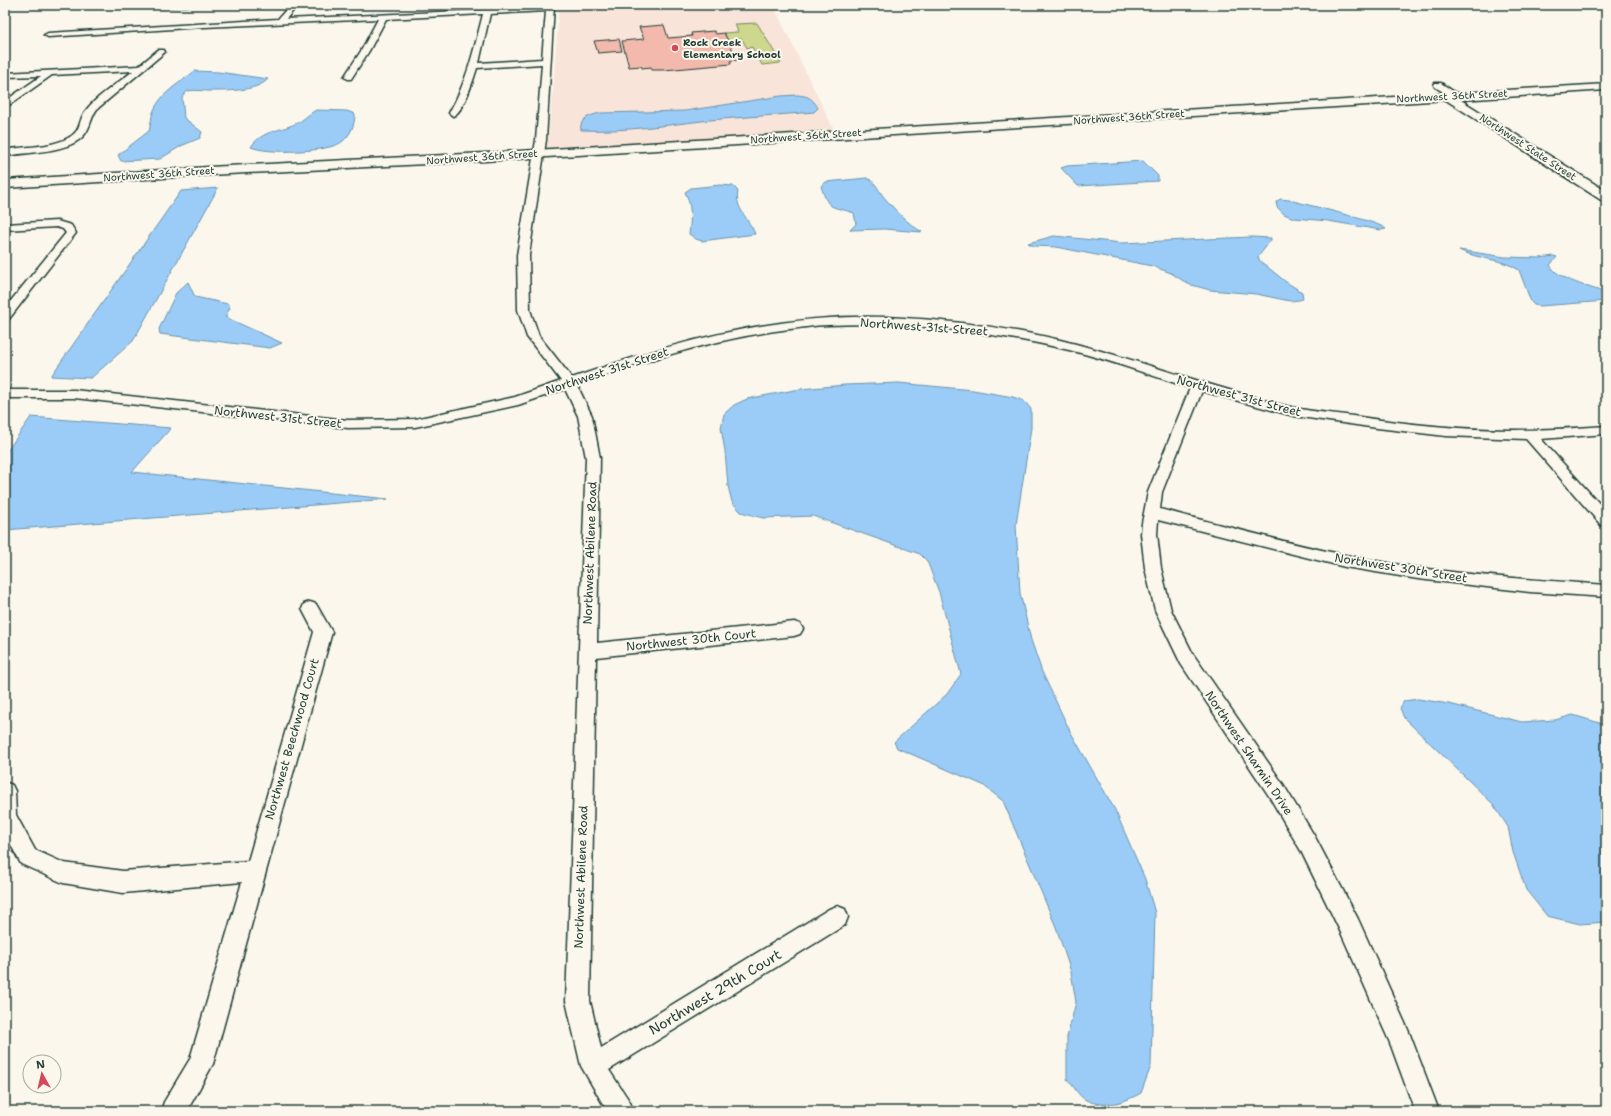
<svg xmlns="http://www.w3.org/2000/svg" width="1611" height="1116" font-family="'Shantell Sans',sans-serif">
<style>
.built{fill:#f9e4d9}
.green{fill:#cdd88c;stroke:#768a60}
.water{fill:#9bccf8;stroke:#6993aa}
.building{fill:#f3b9ad;stroke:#1f3d34}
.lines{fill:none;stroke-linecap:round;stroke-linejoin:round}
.street-casing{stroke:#1f3d34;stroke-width:3}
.secondary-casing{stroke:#1f3d34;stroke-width:3}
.street{fill:#fbf7ec;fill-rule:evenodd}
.secondary{fill:#fbf7ec;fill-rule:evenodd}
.poi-dot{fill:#d1495b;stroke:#fbf7ec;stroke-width:1.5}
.labels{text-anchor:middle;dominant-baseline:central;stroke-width:4;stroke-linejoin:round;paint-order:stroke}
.far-poi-label{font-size:10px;font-weight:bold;fill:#1f3d34;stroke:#fbf7ec;text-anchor:start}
.far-street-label{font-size:10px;fill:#1f3d34;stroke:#fbf7ec}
.street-label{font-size:12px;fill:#1f3d34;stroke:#fbf7ec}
.near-street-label{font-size:14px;fill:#1f3d34;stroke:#fbf7ec}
</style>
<rect width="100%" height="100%" fill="#fbf7ec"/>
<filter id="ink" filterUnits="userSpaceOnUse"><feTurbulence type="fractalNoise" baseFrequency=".025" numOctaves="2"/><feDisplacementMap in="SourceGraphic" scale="8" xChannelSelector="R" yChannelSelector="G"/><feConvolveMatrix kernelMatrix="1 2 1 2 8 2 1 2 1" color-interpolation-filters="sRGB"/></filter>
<g filter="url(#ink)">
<!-- built -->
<path class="built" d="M559 5H773L834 130 547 149 553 91Z"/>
<!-- green -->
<path class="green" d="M757 23 781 63 762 65 752 47 747 48 742 39 728 41 724 33 738 32 735 24Z"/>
<!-- water -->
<g class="water">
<path d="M150 5H221L146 9Z"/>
<path d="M195 71 218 72 268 79C257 92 224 91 208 91 202 91 192 89 186 92 186 92 183 97 182 97L184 118 202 132 200 138 181 146 160 159 121 161 118 155 149 131C151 125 151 116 154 110 161 93 181 82 195 71Z"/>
<path d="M797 95C809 96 812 98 818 108L814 112C779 115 744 117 710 120 667 125 624 132 581 130 579 118 591 115 601 113L685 111 781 96Z"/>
<path d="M316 110 347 111 355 114C355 124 351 134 343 141 330 153 266 154 251 147 261 131 279 131 295 124 303 121 308 114 316 110Z"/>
<path d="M1143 161 1158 176V181L1078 186 1061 168 1067 166Z"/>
<path d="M867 178C876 182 877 188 883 196 895 210 907 223 922 232L884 229 850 230 856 224 854 213C831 205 829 212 821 186L826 182Z"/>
<path d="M720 185 733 186 738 191C734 208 750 220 755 234L702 241 696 239 689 234C691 219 692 205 685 192L691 188Z"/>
<path d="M218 188 133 341 91 378 51 376 181 191Z"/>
<path d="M1280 199 1289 200C1304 204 1381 222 1386 229L1381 230 1328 221 1294 218 1284 214 1277 207 1276 202Z"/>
<path d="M1054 236 1122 243 1251 237 1271 238V240L1258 257 1260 261 1286 282 1302 292 1303 299 1299 300 1290 301 1256 294 1210 290 1188 284 1171 273 1152 266 1056 247 1034 246 1028 243Z"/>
<path d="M1459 250 1505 257 1540 258 1554 256 1557 257 1550 265C1558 280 1591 287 1606 293V301L1540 306 1534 305 1531 302 1519 270C1501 258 1479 260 1459 250Z"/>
<path d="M188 282 195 297 228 304 230 308 225 317 282 343 270 348 160 334 159 329 176 293Z"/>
<path d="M899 383 973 390 1013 397 1024 401 1031 409V428L1016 525 1020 593 1031 640 1042 672 1070 731 1115 810 1145 879 1155 913 1151 1066 1141 1093C1125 1102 1105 1109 1086 1100 1079 1097 1073 1085 1067 1079V1037L1076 1002 1071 972 1056 927 1003 801 983 785 897 748 894 742 947 694 961 674 939 592 927 561 920 554 813 516 763 518 741 512 732 502 728 486 725 451 721 428 724 414 734 405 747 399 800 389 845 385Z"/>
<path d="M31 417 171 428 132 472 388 499 5 530V454Z"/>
<path d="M1418 699 1449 704 1522 722 1555 720 1573 715 1606 725V922L1580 924 1547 916 1526 890 1513 852 1508 827 1493 804 1404 718 1400 708 1404 701Z"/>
</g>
<!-- building -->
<g class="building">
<path d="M664 25 668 38 692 36 691 33 702 32 714 31 716 34 724 33 738 60 730 61 731 64 664 70H652L651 67 642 68 641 66 629 67 622 41 644 39 639 27Z"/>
<path d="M619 39 622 51 598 53 594 41Z"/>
</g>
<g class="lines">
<!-- street casing -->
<g class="street-casing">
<g id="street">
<path d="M290 5H298L286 19 546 7V5H554L546 140 529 255 530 310 539 336 572 378C675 342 777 313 887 317 950 320 1015 328 1076 344 1136 360 1194 381 1254 397 1267 401 1281 405 1295 408 1314 412 1333 413 1353 416 1406 424 1462 430 1516 430 1546 430 1576 428 1606 426V434L1541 439 1606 511V527L1601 525 1526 439 1446 436 1377 428 1294 416 1202 391 1162 492 1160 509C1221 525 1283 542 1345 555 1430 573 1519 579 1606 585V597L1530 592 1418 579 1345 567 1158 520 1157 534 1161 568 1171 610 1193 654 1283 784 1315 837 1358 919 1409 1032 1439 1111H1415L1390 1043 1342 935 1301 851 1269 796 1181 664 1155 610 1145 568 1141 534 1142 523 1148 492 1190 388C1150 375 1110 360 1069 350 992 332 907 321 828 325 815 325 802 328 790 329 716 338 647 360 577 385L592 416 600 458 597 643 794 622 800 624 803 629 800 634 794 636 596 657 590 1001 601 1048 829 909 837 906 845 909 848 917 845 925 609 1070 630 1102 633 1111H607L581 1066 566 1001 586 458 578 416 565 389 518 405 415 427 348 428 74 398H5V390H74L348 420 415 419 515 397 561 381 527 337 518 310 517 255 536 140 542 64 477 68C474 78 463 113 453 116L449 113C467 82 474 49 483 14L386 19 369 51 351 79H348L344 77 361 51 378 19 204 27 48 37 44 35 48 33 278 19ZM546 11 542 59 479 63 490 14Z"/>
<path d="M158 50H164L165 52 97 109C91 117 91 126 85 134 71 153 27 152 5 156V150C26 146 49 148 68 138 81 131 78 124 84 113 94 98 118 83 133 71L52 75 5 108V101L41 76 5 77V73L139 66Z"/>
<path d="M1435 83H1441L1460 96 1459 98H1453L1435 87 1434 85Z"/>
<path d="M57 221 71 225 76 233 9 319 5 320V308L66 233 63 229 56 227 5 230V224Z"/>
<path d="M310 602 316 604 332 632 213 1064 187 1111H161L164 1102 190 1059 242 882 123 893 63 883 21 864 5 834V782L12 785 15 791 16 815 35 850 64 863 123 871 248 861 314 632 302 609 304 604Z"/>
</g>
</g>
<!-- secondary casing -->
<g class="secondary-casing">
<path id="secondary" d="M1606 84V90L1461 100 1606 191V201L1601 200 1446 100 485 161 209 175 5 188V180L209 167 485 153Z"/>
</g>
<!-- street -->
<use href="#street" class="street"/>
<!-- secondary -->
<use href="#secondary" class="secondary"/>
</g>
</g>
<!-- markers -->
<circle class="poi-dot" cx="675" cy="48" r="4"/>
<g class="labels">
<!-- far-poi labels -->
<g class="far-poi-label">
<text x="683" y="42">Rock Creek<tspan x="683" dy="12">Elementary School</tspan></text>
</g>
<!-- far-street labels -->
<g class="far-street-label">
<text transform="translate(1452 96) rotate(-3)">Northwest 36th Street</text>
<text transform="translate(1129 117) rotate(-4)">Northwest 36th Street</text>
<text transform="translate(806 136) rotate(-4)">Northwest 36th Street</text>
<text transform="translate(1528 147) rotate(33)">Northwest State Street</text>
<text transform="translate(482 157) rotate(-4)">Northwest 36th Street</text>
<text transform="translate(159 174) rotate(-4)">Northwest 36th Street</text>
</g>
<!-- street labels -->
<g class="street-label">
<text transform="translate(924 327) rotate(4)">Northwest 31st Street</text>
<text transform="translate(607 371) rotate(-18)">Northwest 31st Street</text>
<text transform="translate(1239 396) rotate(15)">Northwest 31st Street</text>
<text transform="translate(278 417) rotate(6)">Northwest 31st Street</text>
<text transform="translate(590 553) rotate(-88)">Northwest Abilene Road</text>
<text transform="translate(1401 568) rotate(9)">Northwest 30th Street</text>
<text transform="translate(691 640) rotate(-6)">Northwest 30th Court</text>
<text transform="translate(292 739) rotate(-74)">Northwest Beechwood Court</text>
<text transform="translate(1249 753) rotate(56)">Northwest Sharmin Drive</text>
<text transform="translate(581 877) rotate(-88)">Northwest Abilene Road</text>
</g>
<!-- near-street labels -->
<g class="near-street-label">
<text transform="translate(715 992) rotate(-31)">Northwest 29th Court</text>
</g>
</g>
<!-- margin -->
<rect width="1611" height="1116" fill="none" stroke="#fbf7ec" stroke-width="20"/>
<rect x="10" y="10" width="1591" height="1096" fill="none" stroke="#1f3d34" stroke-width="1.5" filter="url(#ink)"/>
<!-- north arrow -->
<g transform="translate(42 1074) rotate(352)"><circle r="19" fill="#fbf7ec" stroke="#a3ada2"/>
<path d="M0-3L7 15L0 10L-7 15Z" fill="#d1495b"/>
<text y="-6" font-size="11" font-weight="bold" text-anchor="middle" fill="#1f3d34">N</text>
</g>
</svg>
